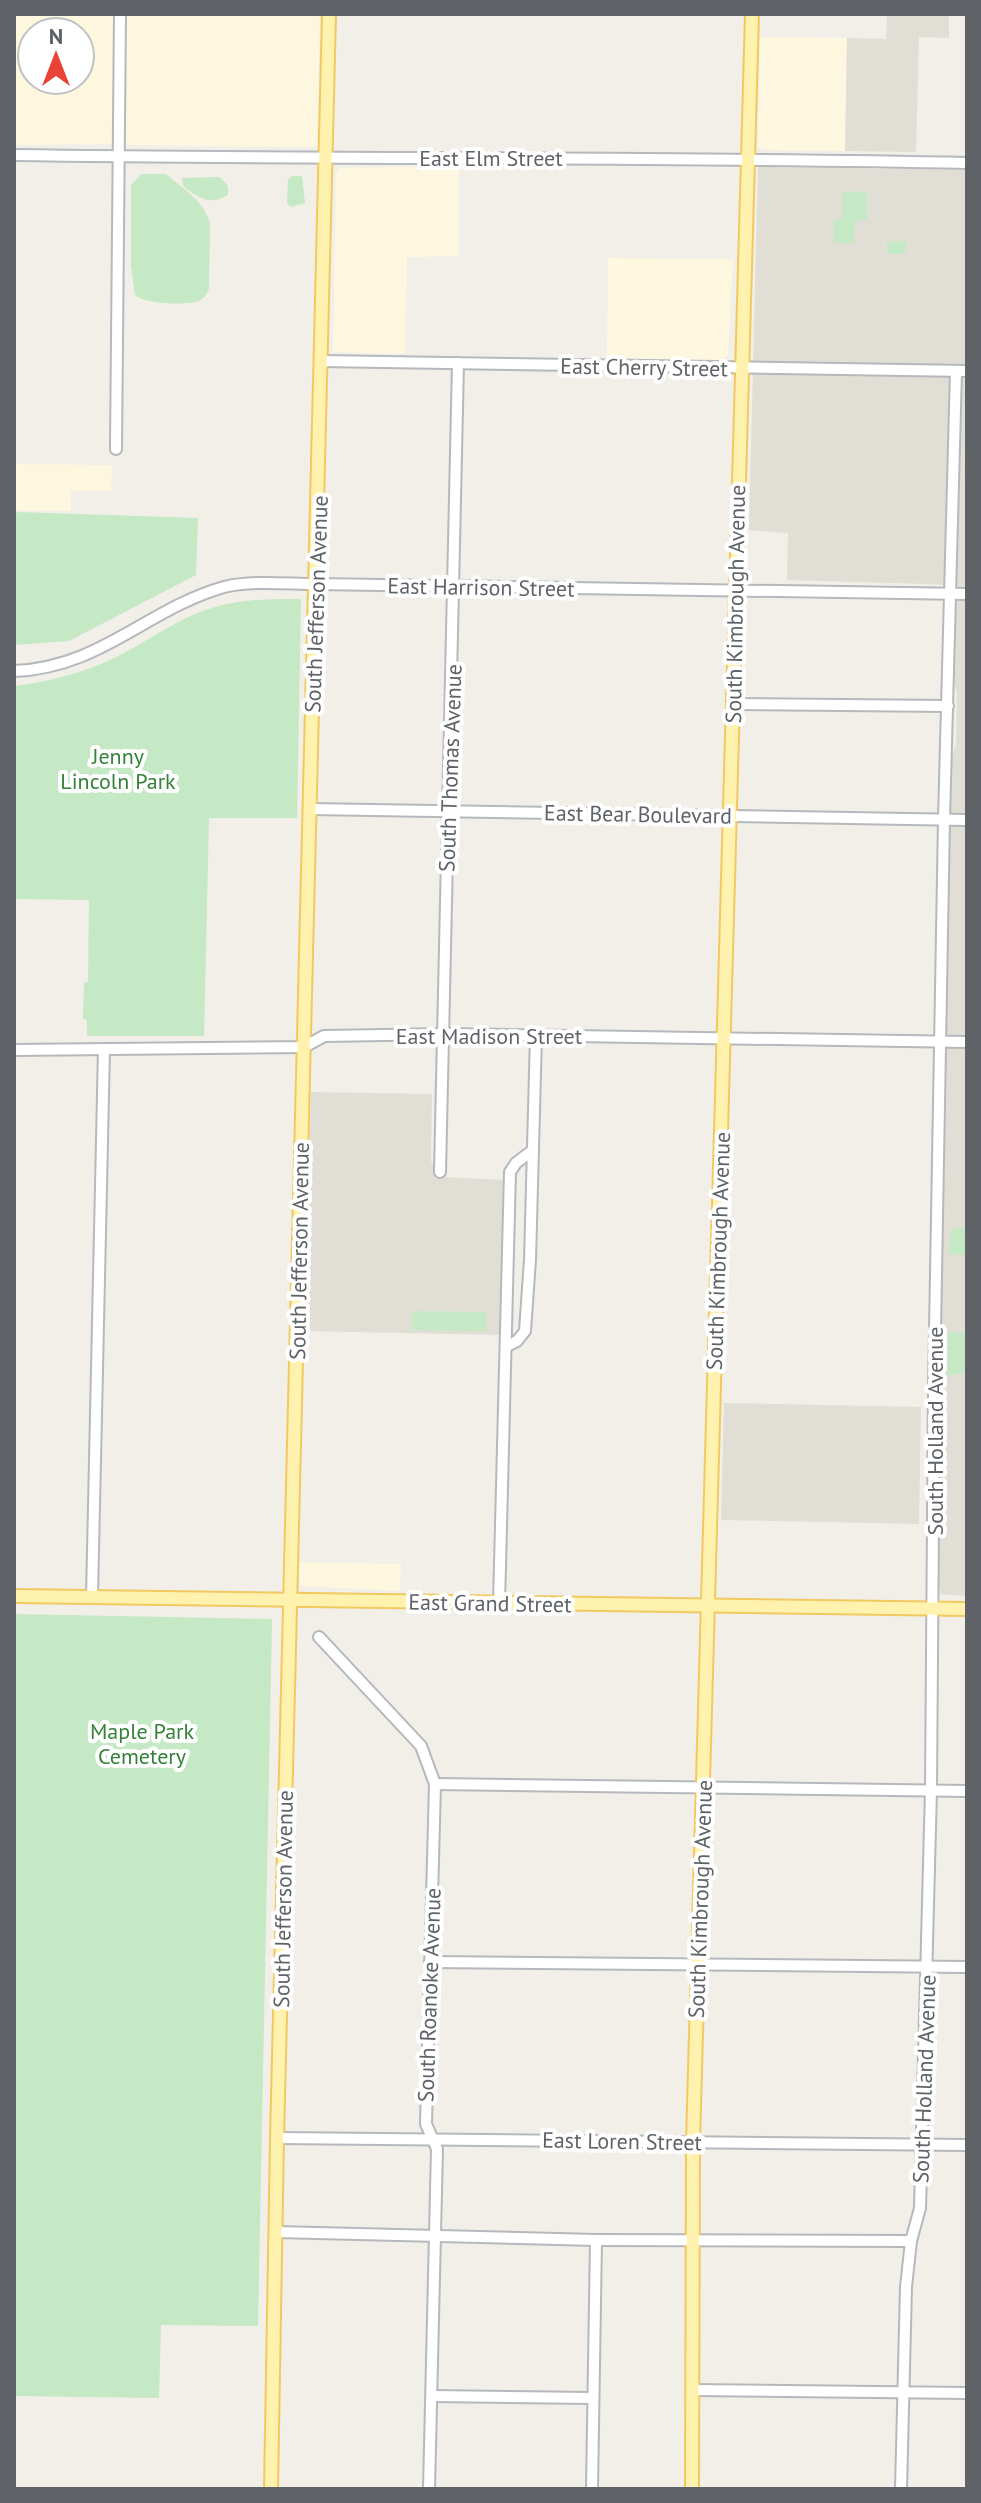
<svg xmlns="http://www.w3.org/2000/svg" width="981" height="2503" font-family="'PT Sans',sans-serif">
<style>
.commercial{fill:#fef7e0;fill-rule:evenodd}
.education{fill:#e1ded6}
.green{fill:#c5e8c5}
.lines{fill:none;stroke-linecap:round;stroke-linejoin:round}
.minor-casing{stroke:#b5b8bc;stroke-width:14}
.major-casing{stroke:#f2c960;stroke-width:16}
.minor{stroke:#fff;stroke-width:10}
.major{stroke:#fff2af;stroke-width:12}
.labels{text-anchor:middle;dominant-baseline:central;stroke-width:8;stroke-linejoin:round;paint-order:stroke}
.street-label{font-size:22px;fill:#5f6368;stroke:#fff}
.park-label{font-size:22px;fill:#348238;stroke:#fff}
</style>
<rect width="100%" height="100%" fill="#f1efe8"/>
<!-- commercial -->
<g class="commercial">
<path d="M14 14H116L113 144 14 145ZM32 32H80V80H32Z"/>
<path d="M125 14H320L317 145 312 147 126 145 124 140Z"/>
<path d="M760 37 847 38 845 151 766 150 758 148Z"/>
<path d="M459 166 458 256 407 257 405 354 333 352 336 175 338 171 341 168Z"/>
<path d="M608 258 733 259 728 356 720 360 607 358Z"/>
<path d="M14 464 112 465 111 491H71V511L14 510Z"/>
<path d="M298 1562 401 1564 400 1591 300 1586Z"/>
</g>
<!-- education -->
<g class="education">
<path d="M887 14H949V38L919 37 916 152 845 151 847 38 886 39Z"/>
<path d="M758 167 967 170V1596L941 1594 938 1583 939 1326 952 755 956 745 957 693 954 682 955 606 958 585 787 580 788 533 749 530Z"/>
<path d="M311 1092 432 1094 431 1161 442 1177 505 1180 501 1335 305 1331Z"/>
<path d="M724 1403 921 1407 919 1524 721 1520Z"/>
</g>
<!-- green -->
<g class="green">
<path d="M141 174H166C183 189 204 201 210 223L209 289C206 296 202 301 195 302 182 305 145 304 135 295L131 266V185Z"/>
<path d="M292 176H302L305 203 291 207 287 203 288 180Z"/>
<path d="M220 177 228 186V195C209 206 198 198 183 186L182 178Z"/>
<path d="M843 191 867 192V220L855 221 854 243H834V220L842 219Z"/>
<path d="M887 241H906L905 254H887Z"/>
<path d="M18 512 198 518 196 575 69 641 14 645V515Z"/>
<path d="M301 599 297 818H209L204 1036H87V1020L83 1019 84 983 88 982 89 900 14 899V686C54 681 91 671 126 652 155 636 183 616 215 607 243 599 272 599 301 599Z"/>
<path d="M964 1227 967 1234V1255L949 1254 951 1229Z"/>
<path d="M412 1311 486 1312V1331L412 1330Z"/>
<path d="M948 1332 967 1333V1372L947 1376Z"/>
<path d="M14 1614 272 1619 258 2326 161 2325 159 2398 14 2396Z"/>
</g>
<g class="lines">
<!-- minor casing -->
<g class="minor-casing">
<g id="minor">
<path d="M14 155C332 160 649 156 967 163"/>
<path d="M321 361 967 371"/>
<path d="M116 449 120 14"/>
<path d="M14 671C100 668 147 609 224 587 253 580 287 584 317 584L967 594"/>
<path d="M733 704 948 706"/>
<path d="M310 809 967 820"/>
<path d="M14 1050 304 1047 324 1036 444 1034 967 1042"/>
<path d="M440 1172 458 363"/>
<path d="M507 1346 517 1341 525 1331 530 1260 536 1035"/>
<path d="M92 1597 104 1049"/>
<path d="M499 1604 510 1172 516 1163 533 1150"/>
<path d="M319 1637 421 1746 435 1784 426 2124 437 2149 429 2489"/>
<path d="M435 1784 967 1791"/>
<path d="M430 1962 967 1967"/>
<path d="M277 2138 967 2145"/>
<path d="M276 2232 596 2240 911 2241"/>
<path d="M692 2390 967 2393"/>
<path d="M432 2396 593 2398"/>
<path d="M592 2489 596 2240"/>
<path d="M901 2489 906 2287 911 2241 920 2208 931 1790 934 1388 944 819 956 371"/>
</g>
</g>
<!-- major casing -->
<g class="major-casing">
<g id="major">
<path d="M14 1596 967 1609"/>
<path d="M271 2489 277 2138 329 14"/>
<path d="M692 2489 693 2142 752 14"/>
</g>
</g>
<!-- minor -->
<use href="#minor" class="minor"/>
<!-- major -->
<use href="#major" class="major"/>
</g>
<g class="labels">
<!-- street labels -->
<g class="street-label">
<text x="491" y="158">East Elm Street</text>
<text transform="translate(644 367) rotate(1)">East Cherry Street</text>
<text transform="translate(481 587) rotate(1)">East Harrison Street</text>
<text transform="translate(316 604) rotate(-88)">South Jefferson Avenue</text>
<text transform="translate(735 604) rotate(-89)">South Kimbrough Avenue</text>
<text transform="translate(450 768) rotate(-88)">South Thomas Avenue</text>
<text transform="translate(638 814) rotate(1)">East Bear Boulevard</text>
<text x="489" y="1036">East Madison Street</text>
<text transform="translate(299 1251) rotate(-89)">South Jefferson Avenue</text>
<text transform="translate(718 1251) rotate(-88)">South Kimbrough Avenue</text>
<text transform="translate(935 1431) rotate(-90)">South Holland Avenue</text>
<text transform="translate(490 1603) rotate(1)">East Grand Street</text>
<text transform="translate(283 1899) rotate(-89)">South Jefferson Avenue</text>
<text transform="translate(700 1899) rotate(-88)">South Kimbrough Avenue</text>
<text transform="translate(429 1995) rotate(-88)">South Roanoke Avenue</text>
<text transform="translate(924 2079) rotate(-88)">South Holland Avenue</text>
<text transform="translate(622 2141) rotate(1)">East Loren Street</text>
</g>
<!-- park labels -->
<g class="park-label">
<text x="118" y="756">Jenny<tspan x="118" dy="25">Lincoln Park</tspan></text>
<text x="142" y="1731">Maple Park<tspan x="142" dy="25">Cemetery</tspan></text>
</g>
</g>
<!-- border -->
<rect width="981" height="2503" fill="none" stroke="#5f6368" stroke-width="32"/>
<!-- north arrow -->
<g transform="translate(56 56)"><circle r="38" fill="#ffffff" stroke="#bfc1c3" stroke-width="2"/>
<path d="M0-6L14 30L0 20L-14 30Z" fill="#ea4335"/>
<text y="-12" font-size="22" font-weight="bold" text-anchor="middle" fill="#5f6368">N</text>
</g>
</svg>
